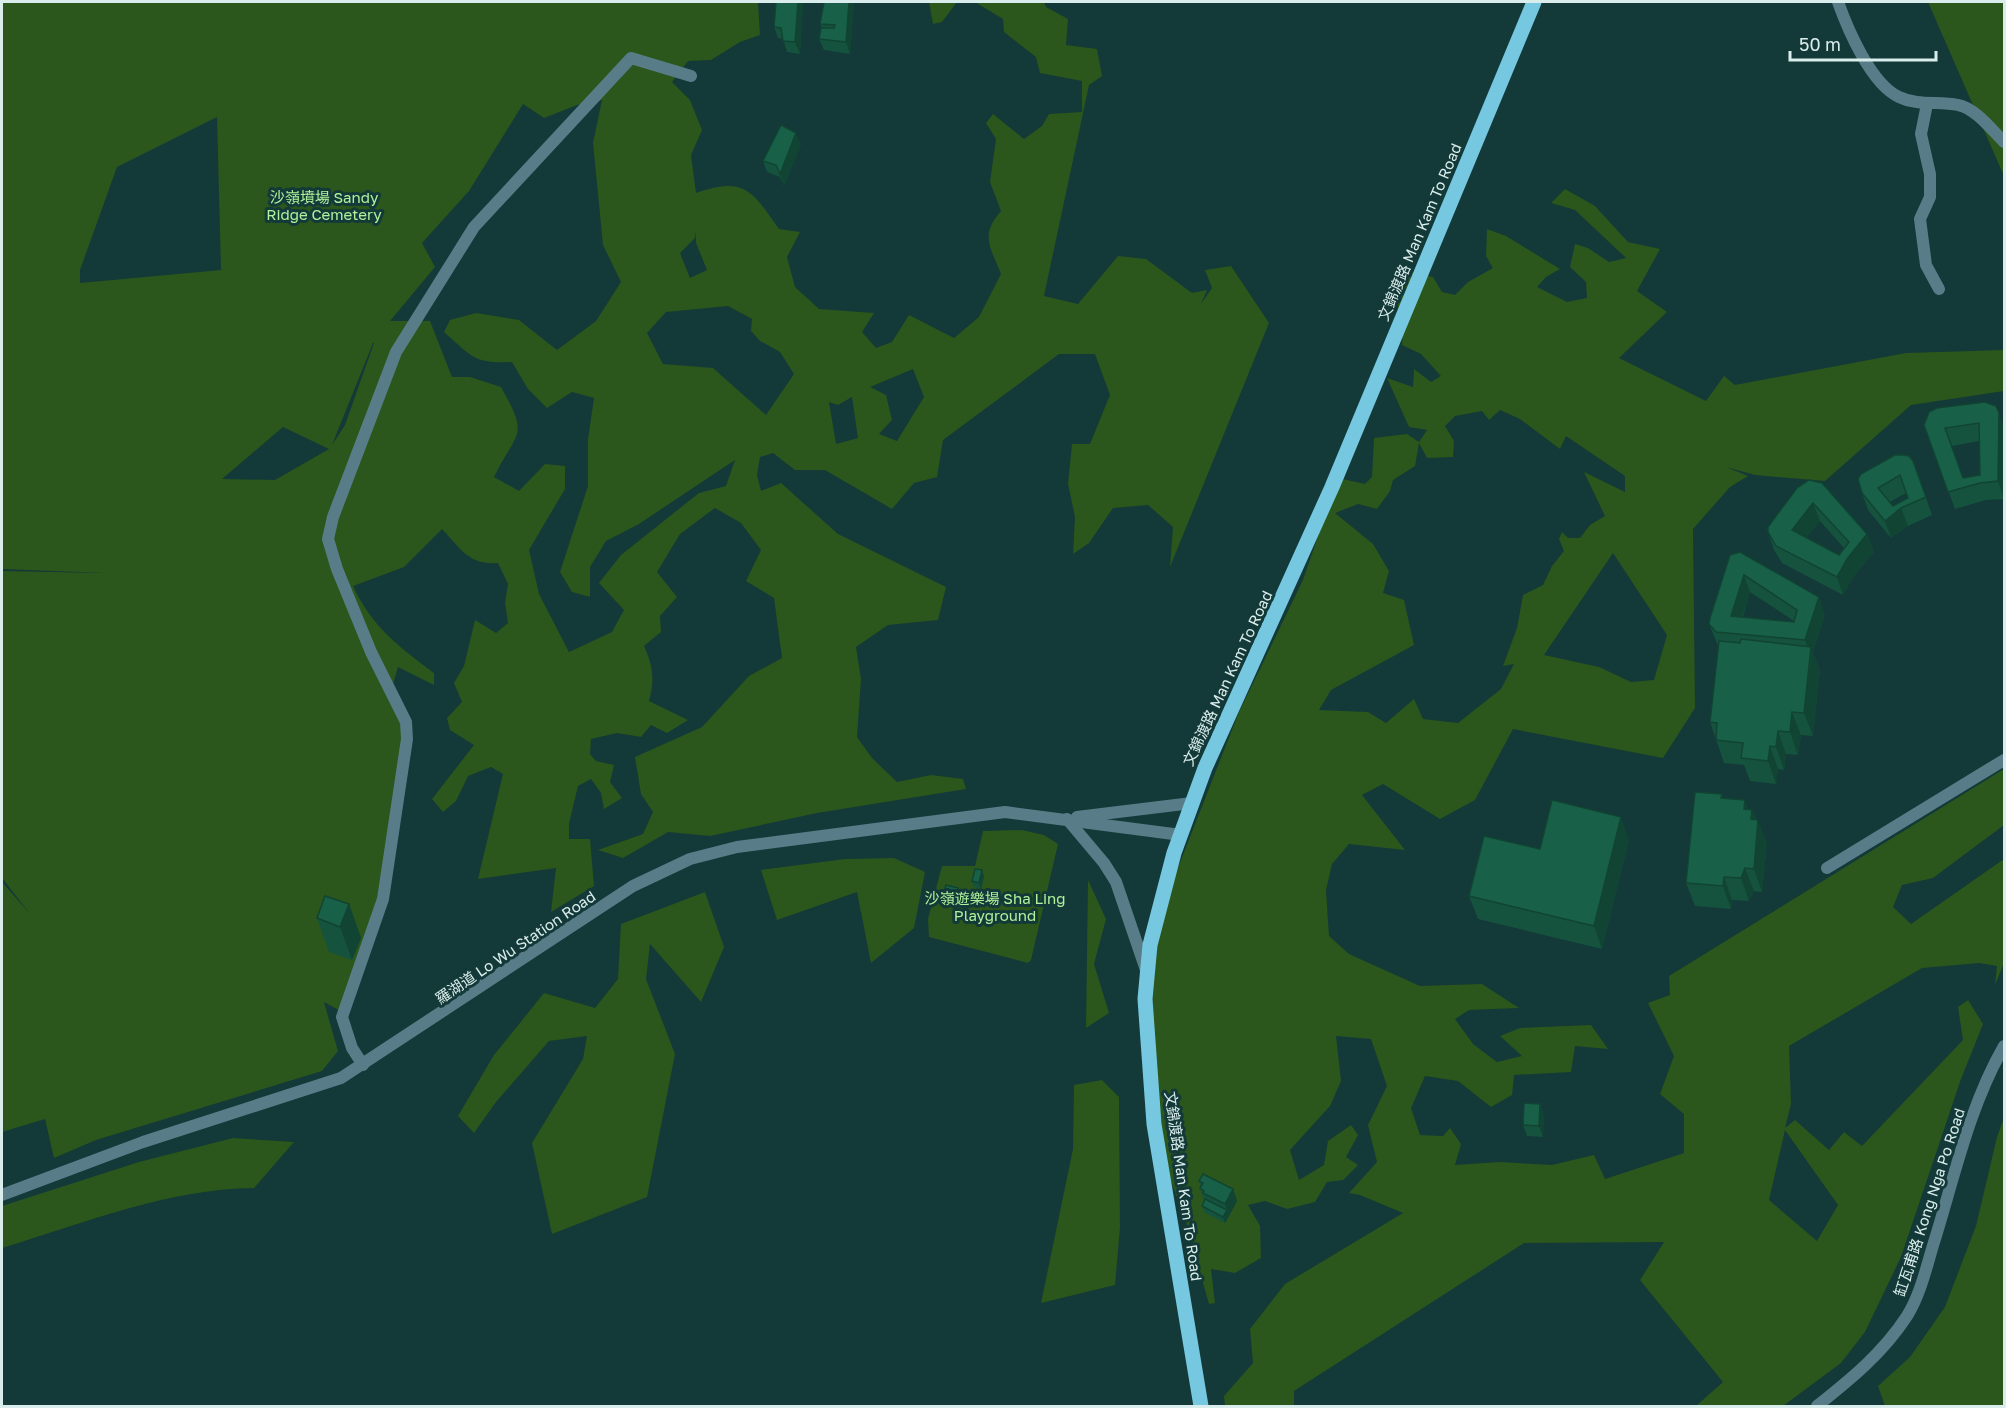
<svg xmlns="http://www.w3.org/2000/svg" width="2006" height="1408" font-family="'Golos Text','Noto Sans SC',sans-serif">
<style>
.green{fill:#2b561c;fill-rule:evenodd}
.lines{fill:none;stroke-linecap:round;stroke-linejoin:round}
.minor{stroke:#587d89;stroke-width:12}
.tertiary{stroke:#587d89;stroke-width:12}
.primary{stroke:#76c7e0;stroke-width:15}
.wall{fill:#15533e;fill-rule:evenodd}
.shaded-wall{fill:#114432}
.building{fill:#186148;stroke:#114432;stroke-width:1.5;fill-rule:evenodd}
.labels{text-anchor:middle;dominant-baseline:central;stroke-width:6;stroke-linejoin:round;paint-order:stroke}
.park-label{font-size:15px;fill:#b0f29b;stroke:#133938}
.street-label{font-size:15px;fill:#d9edec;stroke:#133938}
</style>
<rect width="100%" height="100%" fill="#133938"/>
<!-- green -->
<g class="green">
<path d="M2 2H758L760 35 740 42 711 60 688 61 672 82 690 100 702 130 691 155 696 193C745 176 752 191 779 229L800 232 787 257 795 287 819 309 874 313 862 332 876 348 892 342 909 315 954 338 979 317 1001 274C991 248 979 236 1001 211L990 182 996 139 986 123 993 114 1024 139 1042 126 1049 114 1082 112V81L1040 73 1036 57 1004 32 1003 19 975 2H1044L1046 7 1068 19 1066 45 1097 49 1102 76 1089 85 1044 296 1078 304 1118 256 1146 259 1192 293 1207 290 1201 304 1212 288 1205 270 1231 266 1269 323 1170 567 1173 527 1148 505 1113 508 1089 543 1073 554 1075 517 1068 484 1072 444H1090L1110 395 1095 354H1059L943 440 937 477 914 483 892 509 825 470H795L773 453 760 457 757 475 761 491 781 483 838 534 946 587 938 620 888 625 856 647 861 679 857 737 872 758 897 782 931 775 963 779 966 789 817 813 710 836 668 832 623 858 598 850 643 834 653 812 641 794 635 757 702 727 749 676 782 658 774 598 746 581 761 550 741 523 715 508 680 534 657 572 677 597 660 616 661 632 644 646C653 666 655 679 649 701L688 720 667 733 651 725 641 737 617 733 591 739 590 754 596 761 614 765 610 782 622 798 604 809 601 793 591 779 578 786 569 824V839H590L594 886 551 912 556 868 478 879 503 774 491 767 468 776 456 801 443 812 432 799 474 745 450 730 447 718 462 702 454 683 464 666 475 620 496 633 508 623 505 603 508 584 498 563C468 565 461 549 442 529L404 567 353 586C372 627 399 647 434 673V685L398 667 391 691 407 739 392 848 346 1014 324 1002 338 1051 322 1071 96 1140 54 1158 45 1119 2 1132V882L30 914 2 878V571L104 573 2 569ZM602 100 593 143 603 245 621 282 596 321 557 350 519 320 476 313 450 320 444 332C471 356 474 364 512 362L528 389 547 408 572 392 594 398 588 439V486L560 572 572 592 590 597V567L606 541 639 524 735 460 726 486 699 493 621 555 599 583 624 610 612 632 569 652 539 594 529 550 565 489V466L545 464 519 491 494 477C517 430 530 438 501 387L470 377H452L430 321H390L435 267 422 243 469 191 523 104 544 118 577 105ZM217 117 221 270 80 283V270L117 167ZM696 231V243L707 270 690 278 680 253 695 238ZM728 306 752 319 751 331 760 341 780 352 794 374 766 415 713 368 663 364 647 333 666 312ZM374 343 345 425 332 445 373 343ZM913 369 924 397 897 441 879 434 892 420 886 395 870 387ZM852 397 858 438 836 444 829 402 838 405ZM283 427 329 449 275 480 222 479Z"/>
<path d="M929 2H957L942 22 933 24Z"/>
<path d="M1928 2H2004V176Z"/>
<path d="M1565 189 1595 206 1628 242 1660 249 1637 291 1667 312 1619 358 1706 401 1724 376 1735 385 1906 353 2004 350V391L1911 405 1825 481 1755 475 1726 467 1748 476 1730 487 1693 529 1695 708 1663 758 1513 729 1475 800 1440 819 1383 784 1362 795 1405 850 1349 844 1332 864 1326 890 1329 936 1349 954 1420 986 1482 984 1519 1008 1469 1010 1455 1019 1473 1044 1497 1062 1522 1056 1500 1036 1520 1028 1591 1025 1608 1049 1575 1046 1571 1072 1514 1075 1512 1095 1491 1107 1458 1081 1425 1076 1411 1108 1420 1135 1443 1136 1450 1128 1461 1144 1455 1165 1500 1162 1552 1165 1594 1155 1605 1179 1684 1153V1114L1660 1094 1674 1056 1648 1003 1670 995 1669 976 2004 769V825L1933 878 1902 885 1893 907 1911 924 2004 859V963L1995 985 1997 966 1979 963 1922 968 1789 1046 1791 1104 1785 1128 1795 1120 1829 1150 1844 1132 1862 1146 1963 1040 1958 1007 1968 1000 1983 1024 1961 1079 1901 1257 1865 1332 1841 1363 1783 1406H1696L1723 1382 1640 1280 1664 1242 1524 1243 1294 1391V1406H1225L1224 1396 1253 1363 1250 1329 1285 1284 1403 1213 1360 1195 1349 1193 1377 1162 1368 1125 1387 1086 1371 1039 1336 1036 1341 1081 1330 1106 1290 1150 1299 1180 1324 1165 1328 1141 1351 1125 1358 1135 1346 1157 1358 1165 1343 1180 1327 1182 1315 1202 1287 1209 1265 1201 1248 1205 1260 1226 1261 1258 1235 1273 1211 1269 1215 1303 1209 1304 1184 1215 1156 1143 1146 1013 1157 921 1239 712 1303 580 1338 478 1365 484 1372 477 1374 438 1407 434 1419 442 1427 430 1409 427 1387 378 1413 387 1414 369 1431 382 1441 376 1421 354 1402 345 1403 327 1392 284 1405 271 1433 277 1442 292 1455 295 1468 282 1493 268 1486 256 1487 229 1506 236 1560 269 1546 277 1537 287 1567 302 1587 298 1586 282 1570 267 1575 244 1588 248 1609 262 1626 258 1575 210 1551 203ZM1500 410 1520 419 1560 449 1566 436 1625 476V492L1584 472 1605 516 1590 525 1580 538H1568L1562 532 1559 539 1564 551 1552 566 1543 585 1523 595 1517 628 1503 666 1514 664 1501 689 1458 723 1423 719 1414 699 1386 723 1368 712 1319 710 1331 690 1414 645 1404 600 1383 593 1389 571 1373 544 1335 513 1358 504 1377 509 1390 491 1393 480 1415 466 1419 443 1427 458 1453 457 1454 441 1445 426 1455 416 1482 411 1489 420ZM1613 553 1667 635 1654 680 1631 682 1599 667 1544 655ZM1785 1130 1838 1205 1817 1241 1769 1200Z"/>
<path d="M1022 830 1044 835 1058 844 1031 960 1028 963 929 937 928 919 942 866H975L983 831Z"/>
<path d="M894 858 925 872 914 928 871 963 857 892 777 920 761 870 845 859Z"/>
<path d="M1088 880 1106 919 1094 964 1109 1013 1086 1028Z"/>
<path d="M705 892 724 947 701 1002 650 944 646 979 675 1054 647 1197 552 1234 532 1143 583 1059 587 1036 549 1041 496 1102 474 1133 458 1116 494 1055 544 993 595 1008 618 979 621 924Z"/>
<path d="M1102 1080 1119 1097 1120 1228 1115 1285 1041 1303 1073 1149 1074 1085Z"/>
<path d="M2004 1118V1406H1885L1878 1386 1910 1357 1945 1307 1976 1226 1997 1137Z"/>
<path d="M233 1138 294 1142 254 1188C168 1189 84 1223 2 1248V1206L139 1162Z"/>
</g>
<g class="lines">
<!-- minor -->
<g class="minor">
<path d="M1838 2C1848 30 1871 84 1899 97 1918 106 1939 101 1958 105 1975 108 1992 130 2004 142"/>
<path d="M1927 104 1921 134 1930 174V197L1920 219 1926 265 1939 289"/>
<path d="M1077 817 1192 803"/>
<path d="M1067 819 1104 863 1116 882 1146 970"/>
<path d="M1827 868 2004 760"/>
<path d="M363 1065 352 1048 342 1017 383 899 407 739 406 722 371 652 337 569 328 539 333 517 396 352 474 227 631 58 691 76"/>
<path d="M2 1195 143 1142 341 1078 633 886 690 859 737 847 1005 812 1181 835"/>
</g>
<!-- tertiary -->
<path class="tertiary" d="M1817 1406C1851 1379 1883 1353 1907 1316 1921 1294 1927 1264 1935 1239 1955 1174 1970 1105 2004 1046"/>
<!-- primary -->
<path class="primary" d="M1201 1406 1154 1124 1145 999 1150 945 1174 853 1205 768 1332 487 1534 2"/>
</g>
<!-- wall -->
<g class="wall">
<path d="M803 2 800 54 787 52 783 39 778 38 774 27Z"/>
<path d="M824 2H854L850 54 824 50 819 39 822 28 820 24Z"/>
<path d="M801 145 784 186 780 177 767 172 763 161Z"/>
<path d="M1985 402 2004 499 1986 500 1955 509 1924 425ZM1979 441 1980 475 1963 478 1952 446Z"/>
<path d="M1913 461 1932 515 1908 526 1891 538 1868 510 1862 493ZM1906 493 1908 498 1893 506 1890 502Z"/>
<path d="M1797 488 1867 534 1874 552 1853 577 1843 595 1782 563 1774 550 1768 532ZM1820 521 1844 548 1839 555 1806 538Z"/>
<path d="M1730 555 1825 615 1813 652 1820 670 1813 736 1801 735 1798 755 1786 754 1784 770 1778 769 1776 784 1750 781 1744 765 1724 763 1710 722 1718 645 1716 641 1709 624ZM1750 592 1794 621V622L1743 617Z"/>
<path d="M1722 794 1723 798 1749 810H1752L1767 843 1762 892 1754 891 1749 901 1732 900 1731 909 1695 906 1686 883Z"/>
<path d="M1629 840 1602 949 1478 919 1469 896 1540 849Z"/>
<path d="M984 876 981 889 974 887 972 881Z"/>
<path d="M944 892 960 894 959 901 946 898Z"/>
<path d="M349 904 361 938 352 960 329 952 317 918Z"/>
<path d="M1540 1104 1544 1116 1543 1137 1527 1136 1523 1125Z"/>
<path d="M1199 1181 1233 1189 1237 1201 1225 1223 1204 1212 1202 1206 1204 1200 1200 1188 1201 1187Z"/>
</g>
<!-- shaded-wall -->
<g class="shaded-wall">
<path d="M798 2H803L800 54 795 42Z"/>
<path d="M849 2H854L850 54 846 42Z"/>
<path d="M796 133 801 145 784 186 780 174Z"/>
<path d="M1999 413 2004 428V499L1998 481Z"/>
<path d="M1813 503 1820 521 1798 548 1792 530Z"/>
<path d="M1901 508 1908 526 1891 538 1885 521Z"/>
<path d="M1867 534 1874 552 1853 577 1843 595 1837 577 1847 559Z"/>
<path d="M1744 575 1750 592 1737 633 1731 616Z"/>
<path d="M1819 597 1825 615 1813 652 1820 670 1813 736 1804 713 1811 655 1805 640Z"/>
<path d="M1792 712 1801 735 1798 755 1790 732Z"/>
<path d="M1778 731 1786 754 1784 770 1776 747Z"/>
<path d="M1770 746 1778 769 1776 784 1768 761Z"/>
<path d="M1745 800 1751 817 1752 810 1758 826V820L1767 843 1762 892 1754 869 1744 809Z"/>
<path d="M1621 817 1629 840 1602 949 1594 926Z"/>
<path d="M1745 868 1754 891 1749 901 1741 878Z"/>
<path d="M982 870 984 876 981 889 979 883Z"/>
<path d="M1724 877 1732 900 1731 909 1723 886Z"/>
<path d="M958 888 960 894 959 901 957 895Z"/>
<path d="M349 904 361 938 352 960 340 927Z"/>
<path d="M1540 1104 1544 1116 1543 1137 1539 1126Z"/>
<path d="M1233 1189 1237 1201 1229 1216 1225 1204Z"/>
<path d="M1227 1210 1229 1216 1225 1223 1223 1217Z"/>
</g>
<!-- building -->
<g class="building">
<path d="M776 2H798L795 42 783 41 781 28 774 27Z"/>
<path d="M824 2H849L846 42 819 39 821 28H834L835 25 820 24Z"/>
<path d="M781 125 796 133 780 174 776 165 763 161Z"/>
<path d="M1985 402 1996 406 1999 413 1998 481 1980 483 1948 492 1924 425 1929 412 1937 408ZM1979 423 1980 475 1963 478 1945 428Z"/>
<path d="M1895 455H1903L1909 456 1913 461 1926 497 1901 508 1885 521 1862 493 1858 479 1861 474ZM1900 475 1908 498 1893 506 1878 488Z"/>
<path d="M1809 480 1822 483 1867 534 1847 559 1837 577 1776 546 1768 532V527L1797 488ZM1813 503 1849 542 1839 555 1792 530Z"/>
<path d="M1740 552 1819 597 1805 640 1716 632 1709 624 1710 618 1730 555ZM1744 575 1797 610 1794 622 1731 616Z"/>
<path d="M1741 639 1811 647 1804 713 1792 712 1790 732 1778 731 1776 747 1770 746 1768 761 1741 758 1743 743 1716 740 1717 723 1710 722 1719 641 1740 643Z"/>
<path d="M1695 792 1722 794 1721 798 1745 800 1744 809 1752 810 1751 819 1758 820 1754 869 1745 868 1741 878 1724 877 1723 886 1686 883Z"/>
<path d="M1552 800 1621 817 1594 926 1469 896 1484 836 1540 849Z"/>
<path d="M975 869 982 870 979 883 972 881Z"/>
<path d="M946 885 958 888 957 895 944 892Z"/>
<path d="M325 896 349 904 340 927 317 918Z"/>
<path d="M1524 1103 1540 1104 1539 1126 1523 1125Z"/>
<path d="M1203 1174 1233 1189 1225 1204 1203 1193 1204 1191 1200 1188 1203 1183 1199 1181Z"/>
<path d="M1205 1199 1227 1210 1223 1217 1202 1206Z"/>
</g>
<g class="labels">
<!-- park labels -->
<g class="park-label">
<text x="324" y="197">沙嶺墳場 Sandy<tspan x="324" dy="17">Ridge Cemetery</tspan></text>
<text x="995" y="898">沙嶺遊樂場 Sha Ling<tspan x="995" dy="17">Playground</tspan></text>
</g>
<!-- street labels -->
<g class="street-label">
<text transform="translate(1419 232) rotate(-67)">文錦渡路 Man Kam To Road</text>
<text transform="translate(1227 678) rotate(-65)">文錦渡路 Man Kam To Road</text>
<text transform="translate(515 947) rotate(-34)">羅湖道 Lo Wu Station Road</text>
<text transform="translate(1184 1186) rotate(82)">文錦渡路 Man Kam To Road</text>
<text transform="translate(1929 1202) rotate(-72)">缸瓦甫路 Kong Nga Po Road</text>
</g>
</g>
<!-- border -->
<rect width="2006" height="1408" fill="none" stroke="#d9edec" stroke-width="6"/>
<!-- scale -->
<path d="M1790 51v9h146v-9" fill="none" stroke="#d9edec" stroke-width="3"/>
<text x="1799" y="51" font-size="18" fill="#d9edec" stroke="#133938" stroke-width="4.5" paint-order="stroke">50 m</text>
</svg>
